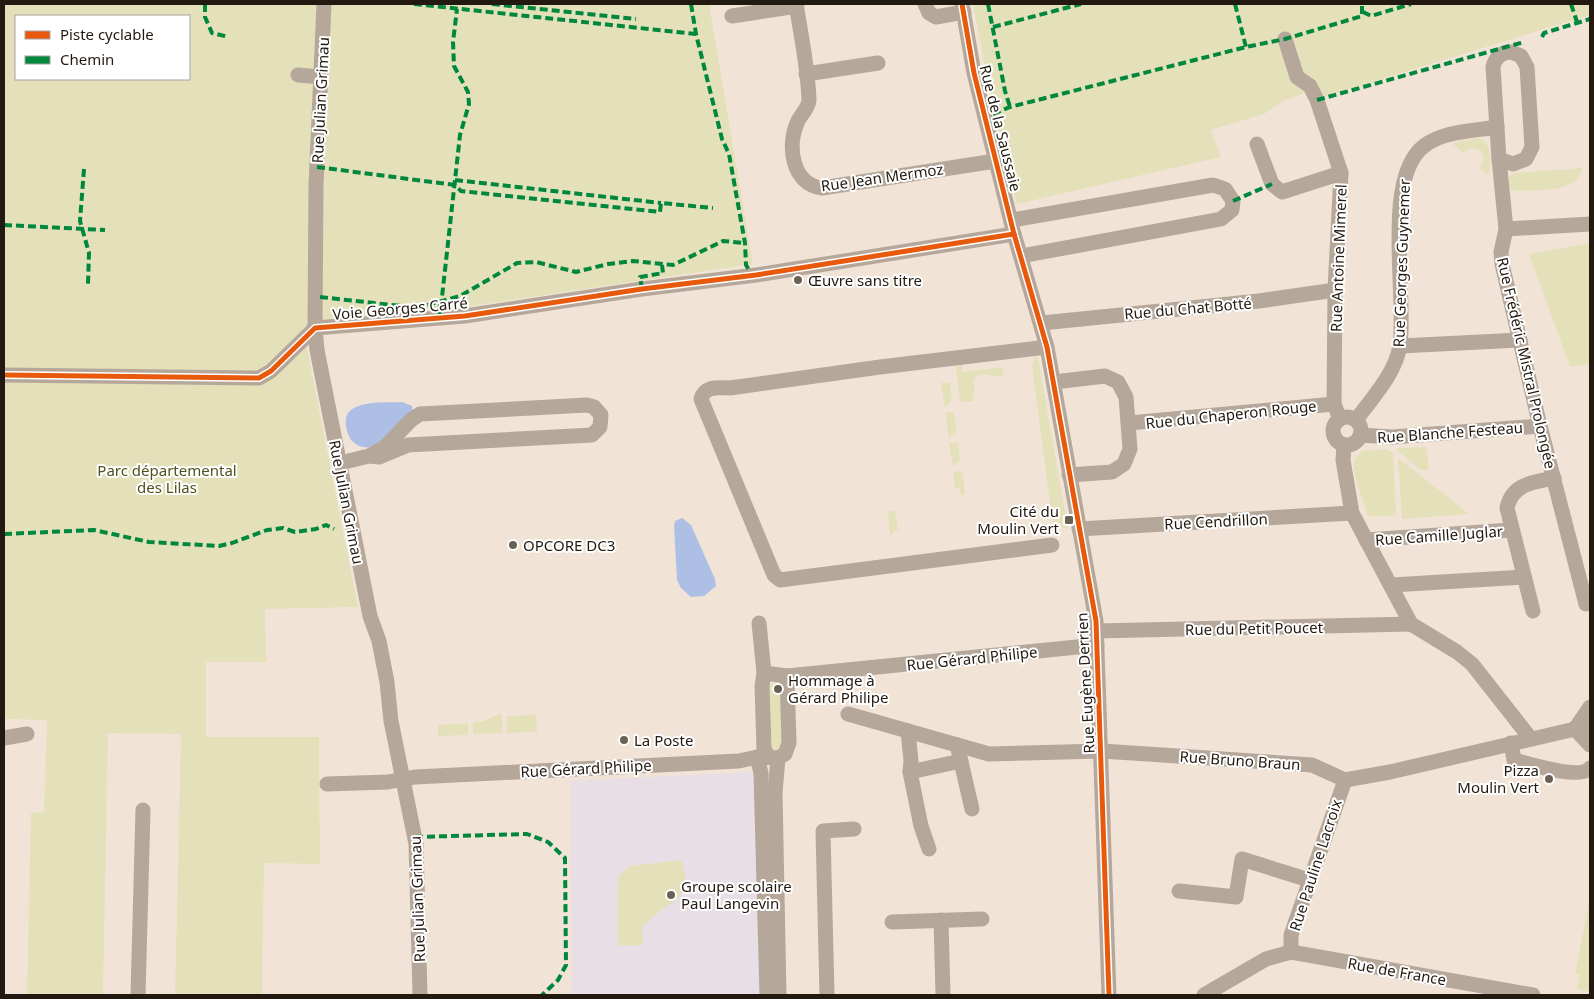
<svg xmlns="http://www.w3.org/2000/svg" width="1594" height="999" font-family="'Noto Sans',sans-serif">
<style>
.education{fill:#e8dee5}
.green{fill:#e4e1ba;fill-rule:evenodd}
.water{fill:#aebfe5}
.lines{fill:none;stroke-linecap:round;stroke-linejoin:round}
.minor{stroke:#b6a79b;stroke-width:15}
.quiet{stroke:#00873e;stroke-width:4;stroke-dasharray:8 4;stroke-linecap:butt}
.cycleway-casing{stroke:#fff;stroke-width:8}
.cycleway{stroke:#e8590c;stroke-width:5}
.poi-dot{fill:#6a6156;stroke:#fff;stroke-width:2}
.labels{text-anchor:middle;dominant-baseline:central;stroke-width:4;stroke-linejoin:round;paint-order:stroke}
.street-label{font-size:15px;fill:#221a11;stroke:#fff}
.poi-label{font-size:15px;fill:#221a11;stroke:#fff;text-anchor:start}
.park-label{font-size:15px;fill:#4f521d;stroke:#fff}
</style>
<rect width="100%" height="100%" fill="#f1e4d7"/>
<!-- education -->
<path class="education" d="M750 772 772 773 767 779 774 995H572L570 781Z"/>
<!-- green -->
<g class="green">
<path d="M4 4H709L753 264 424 313 335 318 303 328 358 607 265 609 266 662H206V737H319L320 864 264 863 262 995H175L181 734 108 733 103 995H27L31 813 44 812 47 720 4 719ZM16 16H189V79H16Z"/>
<path d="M973 4H1590V15L1320 98 1319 94 1307 97 1305 93 1285 100 1264 114 1211 130 1221 157 1017 204 994 116Z"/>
<path d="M1478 138C1493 141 1490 160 1490 172L1487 175 1479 168 1484 159 1481 151 1470 148 1463 153 1452 143Z"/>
<path d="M1582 168C1577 195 1537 189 1515 191L1509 187V177L1513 173Z"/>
<path d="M1590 243V363L1570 367 1529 254Z"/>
<path d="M1035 356 1038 358 1068 529 1054 525 1052 518 1032 366Z"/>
<path d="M962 362 963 372 1003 367 1004 375 989 377V374L979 375 973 380 975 394H972L975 398H973V401L960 402 956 367Z"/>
<path d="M950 382 952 400 945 408 941 383Z"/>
<path d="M954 412 957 430 949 438 945 413Z"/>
<path d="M958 442 960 460 953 467 949 443Z"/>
<path d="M1426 447 1429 468 1425 471 1419 469 1397 450 1399 448Z"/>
<path d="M1386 449 1393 453 1396 515 1371 517 1367 514 1354 473V460L1362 451Z"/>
<path d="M1398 458 1469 514 1402 519Z"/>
<path d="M962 471 965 493 961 496 960 488H955L953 472Z"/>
<path d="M889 511H895L898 529 890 536 888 517Z"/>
<path d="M775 682 780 684 784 745 777 751 770 748 769 685Z"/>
<path d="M501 713 503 733 473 734V723L484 721Z"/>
<path d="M536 715 537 732 507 733V716Z"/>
<path d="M468 723V735L438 736V725Z"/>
<path d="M681 860C697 902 665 900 642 928L643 945 619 946 617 932 618 876 630 866Z"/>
<path d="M1590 898V992L1577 989 1580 975 1575 974Z"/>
</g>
<!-- water -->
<g class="water">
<path d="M402 402 412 406 413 411C397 427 374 463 351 440 330 398 377 403 402 402Z"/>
<path d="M682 518 691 525 715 579 716 586 704 596 691 597 681 588 677 580 674 526 675 521Z"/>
</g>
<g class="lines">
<!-- minor -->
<g class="minor">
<path d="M324 4 316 185 315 328 317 350 370 616 379 641 387 682 391 721 416 844 420 995"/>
<path d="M796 4C801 35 808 68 809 100 809 108 800 115 797 123 787 147 792 184 822 188L995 161"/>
<path d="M925 4 929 13 936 17 964 12"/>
<path d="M962 4 974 73 1014 234 1047 347 1096 621 1109 995"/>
<path d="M732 16 797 6"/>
<path d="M1285 39 1297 77 1310 86 1315 96"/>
<path d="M1511 52 1521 56 1527 67 1532 147 1526 159 1513 164 1499 159 1493 67C1495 58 1501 52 1511 52Z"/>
<path d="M806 74 878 63"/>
<path d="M298 75 321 77"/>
<path d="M1317 100 1341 173 1335 290 1334 404 1340 419"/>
<path d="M1257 144 1272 184 1282 192 1341 173"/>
<path d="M1499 159 1506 229 1501 252 1502 264 1540 426 1586 604"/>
<path d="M1012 220 1213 185 1225 189 1233 201 1232 210 1221 219 1021 256"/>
<path d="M1506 229 1590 224"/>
<path d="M1042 323 1259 301 1335 290"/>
<path d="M1400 346 1520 340"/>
<path d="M1047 347 880 367 730 388C718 388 705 385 701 399L774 575 780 580 1052 545"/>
<path d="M4 375 259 378 271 371 315 328 465 316 642 289 756 275 1014 234"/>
<path d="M1054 382 1105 376 1118 382 1126 397 1130 449 1124 464 1112 472 1069 475"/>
<circle cx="1347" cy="431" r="14"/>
<path d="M1356 420C1372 398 1396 373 1400 345 1407 296 1382 178 1424 146 1443 131 1474 131 1497 127"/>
<path d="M1129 423 1334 404"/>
<path d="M1360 435 1392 437 1540 426"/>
<path d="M1344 445 1343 460 1352 513 1411 624"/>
<path d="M340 463 369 456 379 457 408 445 592 435 600 427 601 415 594 407 587 405 420 414 411 420 385 447 369 456"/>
<path d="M1079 529 1352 513"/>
<path d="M1366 540 1511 530"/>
<path d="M1392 585 1524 577"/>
<path d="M1533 611 1507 508C1512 484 1533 482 1554 478"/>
<path d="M759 623 764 673"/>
<path d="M1411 624 1457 652 1472 664 1531 739"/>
<path d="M1096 631 1411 624"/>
<path d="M848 714 989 754 1102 751 1312 765 1345 780 1390 772 1575 729H1590"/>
<path d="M1575 729 1590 707"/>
<path d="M1575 729 1590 745"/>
<path d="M908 731 911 761 910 772 921 826 929 849"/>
<path d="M4 738 27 734"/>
<path d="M1511 743 1514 760C1530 764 1580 780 1590 768"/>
<path d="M957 745 972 809"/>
<path d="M768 756 764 749 762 686 764 673 787 676 1097 645"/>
<path d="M757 757 761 773 767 995"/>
<path d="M778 758 775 793 779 995"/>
<path d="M910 772 961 761"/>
<path d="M327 784 388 782 415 777 739 761 757 757 778 758 785 754 789 743 787 676"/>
<path d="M1179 891 1236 897 1242 859 1309 880"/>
<path d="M941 920 943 995"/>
<path d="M892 922 982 919"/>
<path d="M1291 952V935L1345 780"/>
<path d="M138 995 143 810"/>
<path d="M827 995 823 831 854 829"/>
<path d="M1204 995 1266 959 1291 952 1533 995"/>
</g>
<!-- quiet -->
<g class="quiet">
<path d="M205 4V17L212 33 229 37"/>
<path d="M414 4 696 34"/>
<path d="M492 4 636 19"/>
<path d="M691 4 696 34 722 139 729 154 745 243 746 265 752 275"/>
<path d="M988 4 1005 91 1010 107"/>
<path d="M1235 4 1246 47"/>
<path d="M1571 4 1577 22"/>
<path d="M1363 12 1371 16 1411 4"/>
<path d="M993 27 1081 4"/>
<path d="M1542 37 1544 33 1590 19"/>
<path d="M1317 100 1524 42"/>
<path d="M993 114 1010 107 1246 47 1285 39 1362 16V4"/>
<path d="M317 167 455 185 461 191 660 212 661 203 713 208"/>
<path d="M84 169 80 221 89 253 88 284"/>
<path d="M455 180 661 203"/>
<path d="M1233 201 1272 184"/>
<path d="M4 225 105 230"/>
<path d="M642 289 640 277 663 273 662 265"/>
<path d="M320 297 401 306H424L460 296 517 263 536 262 576 272 608 264 633 261 673 265 723 241 745 243"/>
<path d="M441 319 439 310 442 297 460 135 469 104 468 92 454 66 453 42 457 9"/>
<path d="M4 534 94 530 149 542 219 546 232 543 267 530 283 528 295 532 316 529 326 525 334 529"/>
<path d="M415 837 527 834 548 842 565 858 566 965 558 980 542 995"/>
</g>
<!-- cycleway casing -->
<g class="cycleway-casing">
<g id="cycleway">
<path d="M962 4 974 73 1014 234 1047 347 1096 621 1109 995"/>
<path d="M4 375 259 378 271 371 315 328 465 316 642 289 756 275 1014 234"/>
</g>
</g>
<!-- cycleway -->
<use href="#cycleway" class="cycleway"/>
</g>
<!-- markers -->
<g class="poi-dot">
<circle cx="798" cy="280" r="5"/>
<rect x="1064" y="515" width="10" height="10" rx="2.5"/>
<circle cx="513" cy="545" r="5"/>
<circle cx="778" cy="689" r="5"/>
<circle cx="624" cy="740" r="5"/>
<circle cx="1549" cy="779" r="5"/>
<circle cx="671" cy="895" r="5"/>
</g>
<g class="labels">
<!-- street labels -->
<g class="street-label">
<text transform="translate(320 100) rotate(-87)">Rue Julian Grimau</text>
<text transform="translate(1001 128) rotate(76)">Rue de la Saussaie</text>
<text transform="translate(882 177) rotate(-8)">Rue Jean Mermoz</text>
<text transform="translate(1338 258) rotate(-88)">Rue Antoine Mimerel</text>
<text transform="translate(1401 263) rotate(-88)">Rue Georges Guynemer</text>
<text transform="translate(400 308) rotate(-5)">Voie Georges Carré</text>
<text transform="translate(1188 308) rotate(-5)">Rue du Chat Botté</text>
<text transform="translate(1527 363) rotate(77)">Rue Frédéric Mistral Prolongée</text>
<text transform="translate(1231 414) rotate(-6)">Rue du Chaperon Rouge</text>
<text transform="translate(1450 432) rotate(-4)">Rue Blanche Festeau</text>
<text transform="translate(347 502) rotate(79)">Rue Julian Grimau</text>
<text transform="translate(1216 521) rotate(-3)">Rue Cendrillon</text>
<text transform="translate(1439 535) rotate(-4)">Rue Camille Juglar</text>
<text transform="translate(1254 628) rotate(-1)">Rue du Petit Poucet</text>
<text transform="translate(972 658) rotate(-6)">Rue Gérard Philipe</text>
<text transform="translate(1085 683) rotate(-93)">Rue Eugène Derrien</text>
<text transform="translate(1240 760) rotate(4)">Rue Bruno Braun</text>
<text transform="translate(586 768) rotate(-3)">Rue Gérard Philipe</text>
<text transform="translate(1315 865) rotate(-72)">Rue Pauline Lacroix</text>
<text transform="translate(417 899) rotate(-92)">Rue Julian Grimau</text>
<text transform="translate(1397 971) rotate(10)">Rue de France</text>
</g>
<!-- poi labels -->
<g class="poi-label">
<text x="808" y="280">Œuvre sans titre</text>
<text x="1059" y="511" text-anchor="end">Cité du<tspan x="1059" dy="17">Moulin Vert</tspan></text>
<text x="523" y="545">OPCORE DC3</text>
<text x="788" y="680">Hommage à<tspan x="788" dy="17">Gérard Philipe</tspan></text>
<text x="634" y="740">La Poste</text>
<text x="1539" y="770" text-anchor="end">Pizza<tspan x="1539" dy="17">Moulin Vert</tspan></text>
<text x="681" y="886">Groupe scolaire<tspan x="681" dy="17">Paul Langevin</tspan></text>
</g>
<!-- park labels -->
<g class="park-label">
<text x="167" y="470">Parc départemental<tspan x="167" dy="17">des Lilas</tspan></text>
</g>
</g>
<!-- border -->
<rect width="1594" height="999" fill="none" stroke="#221a11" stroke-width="10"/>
<!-- legend -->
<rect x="15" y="15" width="175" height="65" fill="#ffffff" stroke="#a7a3a0"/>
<rect x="25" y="31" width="25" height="8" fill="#e8590c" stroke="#a7a3a0"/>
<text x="60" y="40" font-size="15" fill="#221a11">Piste cyclable</text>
<rect x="25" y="56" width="25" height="8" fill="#00873e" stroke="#a7a3a0"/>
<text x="60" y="65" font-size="15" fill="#221a11">Chemin</text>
</svg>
